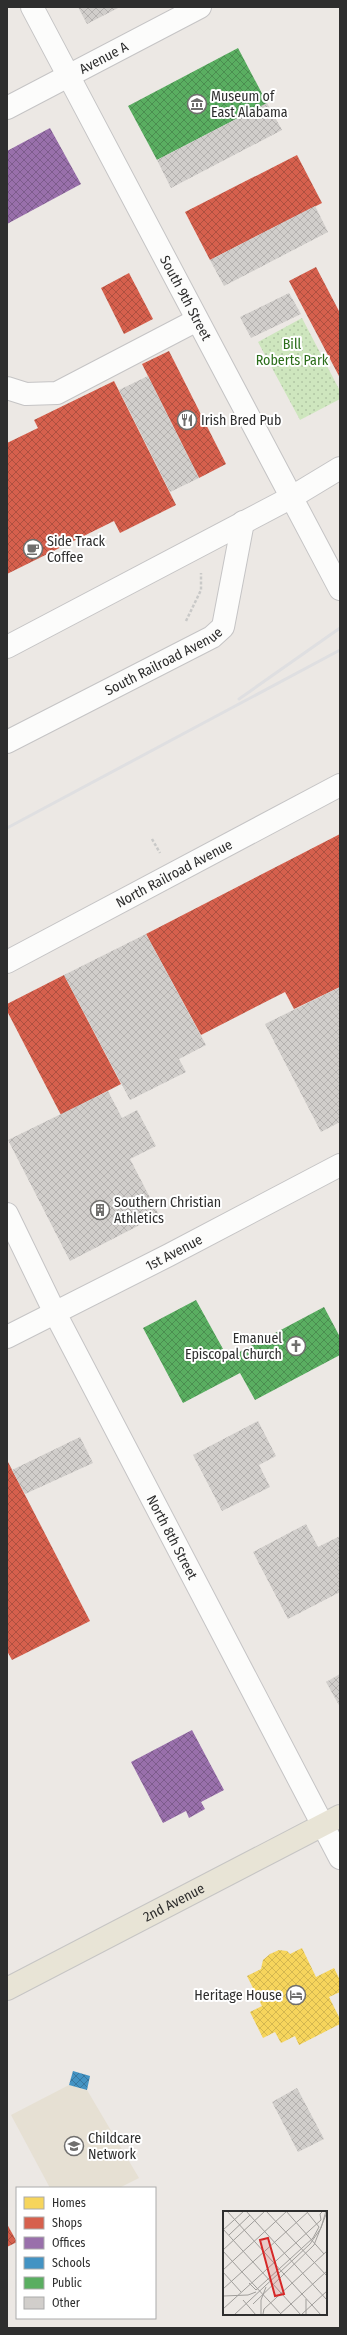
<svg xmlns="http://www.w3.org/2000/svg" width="347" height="2335" font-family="'Fira Sans Condensed',sans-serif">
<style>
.education{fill:#e6e0d3}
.park{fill:url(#park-dots)}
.homes{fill:url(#homes-cross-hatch)}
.shops{fill:url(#shops-cross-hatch)}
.offices{fill:url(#offices-cross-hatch)}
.schools{fill:url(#schools-cross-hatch)}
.public{fill:url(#public-cross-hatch)}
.building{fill:url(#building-cross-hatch)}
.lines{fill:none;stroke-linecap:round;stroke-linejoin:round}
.minor-casing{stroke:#c5c4c5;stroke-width:24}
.major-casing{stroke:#c6c5c4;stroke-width:24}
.path{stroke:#c9c9c8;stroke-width:2.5;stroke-dasharray:3 2;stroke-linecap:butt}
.minor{stroke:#fcfcfb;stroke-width:22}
.major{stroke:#e8e4d6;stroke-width:22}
.rail{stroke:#dfdfe1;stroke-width:3}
.labels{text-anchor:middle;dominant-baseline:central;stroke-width:4;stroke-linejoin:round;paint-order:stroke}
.street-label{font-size:14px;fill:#2e2e2e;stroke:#fff}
.poi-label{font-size:14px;fill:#2e2e2e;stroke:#fff;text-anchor:start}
.park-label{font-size:14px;fill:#2c6e1b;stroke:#fff}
.inset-road{fill:none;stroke:#a09e9b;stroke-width:1}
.view{fill:#d62828;fill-opacity:0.15;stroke:#d62828;stroke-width:2}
.inset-edge{fill:none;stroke:#2e2e2e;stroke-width:2}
</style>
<defs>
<pattern id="park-dots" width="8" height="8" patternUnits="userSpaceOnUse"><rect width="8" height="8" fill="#cee6be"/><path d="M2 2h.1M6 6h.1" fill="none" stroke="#b1c6a4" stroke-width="1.8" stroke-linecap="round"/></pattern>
<pattern id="homes-cross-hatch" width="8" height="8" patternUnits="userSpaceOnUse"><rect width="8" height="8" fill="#f6d55c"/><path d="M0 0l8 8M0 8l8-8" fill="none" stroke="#d3b750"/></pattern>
<pattern id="shops-cross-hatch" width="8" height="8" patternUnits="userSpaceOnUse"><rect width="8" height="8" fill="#d6604d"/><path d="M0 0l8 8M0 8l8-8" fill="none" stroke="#ae5040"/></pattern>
<pattern id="offices-cross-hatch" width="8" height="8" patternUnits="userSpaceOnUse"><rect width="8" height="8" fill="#9970ab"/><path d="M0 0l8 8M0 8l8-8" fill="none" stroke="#7d5c8c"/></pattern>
<pattern id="schools-cross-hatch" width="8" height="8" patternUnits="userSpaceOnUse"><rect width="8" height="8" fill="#4393c3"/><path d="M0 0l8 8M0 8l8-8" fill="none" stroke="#38789f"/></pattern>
<pattern id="public-cross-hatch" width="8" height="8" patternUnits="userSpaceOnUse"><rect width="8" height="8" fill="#5aae61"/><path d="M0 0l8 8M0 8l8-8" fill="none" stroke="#4b8e50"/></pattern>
<pattern id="building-cross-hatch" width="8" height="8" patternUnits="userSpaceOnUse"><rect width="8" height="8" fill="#d1cecb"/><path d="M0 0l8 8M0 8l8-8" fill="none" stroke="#b4b1af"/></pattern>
</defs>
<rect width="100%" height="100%" fill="#ece8e4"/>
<!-- education -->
<path class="education" d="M69 2085 87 2090 139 2178 119 2188H50L11 2115Z"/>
<!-- park -->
<path class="park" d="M302 318 340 391V399L300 420 258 342Z"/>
<!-- homes -->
<path class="homes" d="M302 1948 316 1977 334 1968 340 1980V1992L329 1997 340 2019V2024L299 2045 295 2036 281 2043 275 2032 263 2038 250 2012 262 2006 247 1976 261 1969 263 1960 270 1954 279 1950 287 1951 290 1954Z"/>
<!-- shops -->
<g class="shops">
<path d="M297 155 322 203 210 260 185 212Z"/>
<path d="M316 267 340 313V378L289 281Z"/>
<path d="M129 273 153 319 124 334 101 288Z"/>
<path d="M169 351 226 464 199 478 142 364Z"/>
<path d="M114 381 176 505 120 533 114 521 7 574V443L38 428 34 420Z"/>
<path d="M340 834V987L294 1009 285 992 201 1035 146 934Z"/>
<path d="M64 975 121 1084 61 1115 7 1011V1004Z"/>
<path d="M7 1460 90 1621 12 1660 7 1651Z"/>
<path d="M7 2224 17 2242 7 2247Z"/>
</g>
<!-- offices -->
<g class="offices">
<path d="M50 128 81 184 7 224V151Z"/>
<path d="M192 1730 224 1790 201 1802 205 1809 189 1818 186 1811 163 1823 131 1762Z"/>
</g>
<!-- schools -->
<path class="schools" d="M73 2071 90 2076 87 2090 69 2085Z"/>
<!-- public -->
<g class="public">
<path d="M238 48 267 103 157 160 128 106Z"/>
<path d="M196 1300 228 1358 324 1307 340 1337V1355L255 1400 240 1373 183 1403 143 1328Z"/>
</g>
<!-- building -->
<g class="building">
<path d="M78 7H120L87 24Z"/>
<path d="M267 103 282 130 171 188 157 160Z"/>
<path d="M315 206 328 232 224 286 210 260Z"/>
<path d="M289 293 301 314 251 338 240 317Z"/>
<path d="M148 376 199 478 170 492 119 390Z"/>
<path d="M146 934 206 1045 179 1059 186 1072 130 1100 64 975Z"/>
<path d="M340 987V1122L321 1132 265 1024Z"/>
<path d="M108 1091 122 1118 137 1110 156 1146 130 1159 159 1215 70 1261 8 1140Z"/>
<path d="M258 1421 276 1456 259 1465 270 1487 222 1511 193 1455Z"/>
<path d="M80 1437 93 1463 25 1494 12 1470Z"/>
<path d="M306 1524 318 1547 340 1536V1592L288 1619 253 1552Z"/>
<path d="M340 1674V1707L326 1682Z"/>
<path d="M297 2088 324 2139 298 2152 272 2102Z"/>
</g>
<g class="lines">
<!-- minor casing -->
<g class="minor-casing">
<g id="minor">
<path id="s1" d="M32 7 340 589"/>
<path id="s2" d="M7 108 200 7"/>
<path d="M7 388 26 394 57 393 197 320"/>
<path d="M7 647 292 497 340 468"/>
<path id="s3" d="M7 742 212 637 223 627 243 522"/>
<path id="s4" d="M7 962 340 785"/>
<path id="s5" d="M7 1214 55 1313 340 1858"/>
<path id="s6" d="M7 1337 169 1255 340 1165"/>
</g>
</g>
<!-- major casing -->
<g class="major-casing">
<g id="major">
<path id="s7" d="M7 1989 340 1816"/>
</g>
</g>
<!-- path -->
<g class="path">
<path d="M186 621 201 590V573"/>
<path d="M152 839 160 853"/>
</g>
<!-- minor -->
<use href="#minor" class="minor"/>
<!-- major -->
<use href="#major" class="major"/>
<!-- rail -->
<g class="rail">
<path d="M239 699 340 628"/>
<path d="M7 828 340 650"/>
</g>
</g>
<!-- icons -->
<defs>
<g id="museum-ring" transform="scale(1)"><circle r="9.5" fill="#fff" stroke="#706f6e" stroke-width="1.5"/><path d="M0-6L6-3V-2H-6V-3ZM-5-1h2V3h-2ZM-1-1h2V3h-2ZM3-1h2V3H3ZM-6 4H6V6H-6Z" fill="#706f6e"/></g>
<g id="restaurant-ring" transform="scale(1)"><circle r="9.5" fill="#fff" stroke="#706f6e" stroke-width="1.5"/><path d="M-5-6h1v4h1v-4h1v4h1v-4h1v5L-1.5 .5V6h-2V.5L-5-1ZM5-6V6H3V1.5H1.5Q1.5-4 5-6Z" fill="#706f6e"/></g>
<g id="cafe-ring" transform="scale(1)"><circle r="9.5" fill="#fff" stroke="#706f6e" stroke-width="1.5"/><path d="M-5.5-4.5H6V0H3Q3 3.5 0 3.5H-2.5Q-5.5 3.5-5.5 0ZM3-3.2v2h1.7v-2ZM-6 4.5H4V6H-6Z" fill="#706f6e"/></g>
<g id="building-ring" transform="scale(1)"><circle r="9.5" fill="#fff" stroke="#706f6e" stroke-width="1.5"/><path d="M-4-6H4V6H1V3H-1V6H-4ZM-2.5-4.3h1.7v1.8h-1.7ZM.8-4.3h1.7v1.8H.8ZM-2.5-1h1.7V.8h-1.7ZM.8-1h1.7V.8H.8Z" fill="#706f6e"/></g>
<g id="church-ring" transform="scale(1)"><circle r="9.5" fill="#fff" stroke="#706f6e" stroke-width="1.5"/><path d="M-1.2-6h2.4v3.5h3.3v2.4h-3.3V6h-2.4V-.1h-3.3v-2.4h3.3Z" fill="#706f6e"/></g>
<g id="hotel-ring" transform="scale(1)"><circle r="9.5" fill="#fff" stroke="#706f6e" stroke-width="1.5"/><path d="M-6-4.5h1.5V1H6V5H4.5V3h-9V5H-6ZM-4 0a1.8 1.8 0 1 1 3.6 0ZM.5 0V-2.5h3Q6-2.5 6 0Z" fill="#706f6e"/></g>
<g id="school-ring" transform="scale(1)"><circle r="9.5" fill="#fff" stroke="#706f6e" stroke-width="1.5"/><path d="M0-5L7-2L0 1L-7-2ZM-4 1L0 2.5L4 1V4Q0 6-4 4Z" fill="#706f6e"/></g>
</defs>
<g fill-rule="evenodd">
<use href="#museum-ring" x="197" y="104"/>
<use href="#restaurant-ring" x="187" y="420"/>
<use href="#cafe-ring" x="33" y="549"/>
<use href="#building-ring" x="100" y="1210"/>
<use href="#church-ring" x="296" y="1346"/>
<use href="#hotel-ring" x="296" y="1995"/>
<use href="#school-ring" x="74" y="2146"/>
</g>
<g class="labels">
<!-- street labels -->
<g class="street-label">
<text stroke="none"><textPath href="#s2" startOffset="109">Avenue A</textPath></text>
<text stroke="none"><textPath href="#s1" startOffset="329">South 9th Street</textPath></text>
<text stroke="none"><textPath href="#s3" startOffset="176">South Railroad Avenue</textPath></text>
<text stroke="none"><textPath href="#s4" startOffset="189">North Railroad Avenue</textPath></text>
<text stroke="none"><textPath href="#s6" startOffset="187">1st Avenue</textPath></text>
<text stroke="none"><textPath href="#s5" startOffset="363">North 8th Street</textPath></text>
<text stroke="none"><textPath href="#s7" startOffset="188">2nd Avenue</textPath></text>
</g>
<!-- poi labels -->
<g class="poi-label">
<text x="211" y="96">Museum of<tspan x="211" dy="16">East Alabama</tspan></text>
<text x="201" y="420">Irish Bred Pub</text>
<text x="47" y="541">Side Track<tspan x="47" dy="16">Coffee</tspan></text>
<text x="114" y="1202">Southern Christian<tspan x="114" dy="16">Athletics</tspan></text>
<text x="282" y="1338" text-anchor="end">Emanuel<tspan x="282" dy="16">Episcopal Church</tspan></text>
<text x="282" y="1995" text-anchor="end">Heritage House</text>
<text x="88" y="2138">Childcare<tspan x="88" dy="16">Network</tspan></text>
</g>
<!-- park labels -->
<g class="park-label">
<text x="292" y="344">Bill<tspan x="292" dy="16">Roberts Park</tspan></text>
</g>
</g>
<!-- overview -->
<g transform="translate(223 2211)">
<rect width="104" height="104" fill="#ece8e4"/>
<path class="inset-road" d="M4 0 98 104M23 0 104 89M43 0 104 65M63 0 101 43M0 18 78 104M0 19 21 0M6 24 27 4M0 39 42 0M0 40 19 61M0 59 64 0M0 61 18 81M19 61 59 104M26 72 33 79 90 27 96 16 84 1M0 78 86 0M0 85 25 84 33 81M20 89 33 104M30 93 91 34 104 1M0 98 98 9 97 3 100 0M40 103 41 98 104 40M11 104 87 33 98 17 103 0M38 104V89L43 76M56 104 104 60M78 104 104 80M83 104V88"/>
<path class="view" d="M45 27 61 83 52 85 37 29Z"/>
<rect width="104" height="104" class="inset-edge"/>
</g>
<!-- border -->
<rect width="347" height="2335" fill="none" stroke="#2e2e2e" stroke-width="16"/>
<!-- legend -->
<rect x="16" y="2187" width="140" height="132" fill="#ffffff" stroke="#ababab"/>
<rect x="24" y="2197" width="20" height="12" fill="#f6d55c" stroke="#ababab"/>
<text x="52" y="2207" font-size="12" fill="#2e2e2e">Homes</text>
<rect x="24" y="2217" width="20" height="12" fill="#d6604d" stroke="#ababab"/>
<text x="52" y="2227" font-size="12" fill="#2e2e2e">Shops</text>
<rect x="24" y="2237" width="20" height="12" fill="#9970ab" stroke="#ababab"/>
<text x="52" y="2247" font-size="12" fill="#2e2e2e">Offices</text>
<rect x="24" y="2257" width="20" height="12" fill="#4393c3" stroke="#ababab"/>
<text x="52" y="2267" font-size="12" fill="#2e2e2e">Schools</text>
<rect x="24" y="2277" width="20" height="12" fill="#5aae61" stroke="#ababab"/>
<text x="52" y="2287" font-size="12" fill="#2e2e2e">Public</text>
<rect x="24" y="2297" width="20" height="12" fill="#d1cecb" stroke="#ababab"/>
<text x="52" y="2307" font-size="12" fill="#2e2e2e">Other</text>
</svg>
